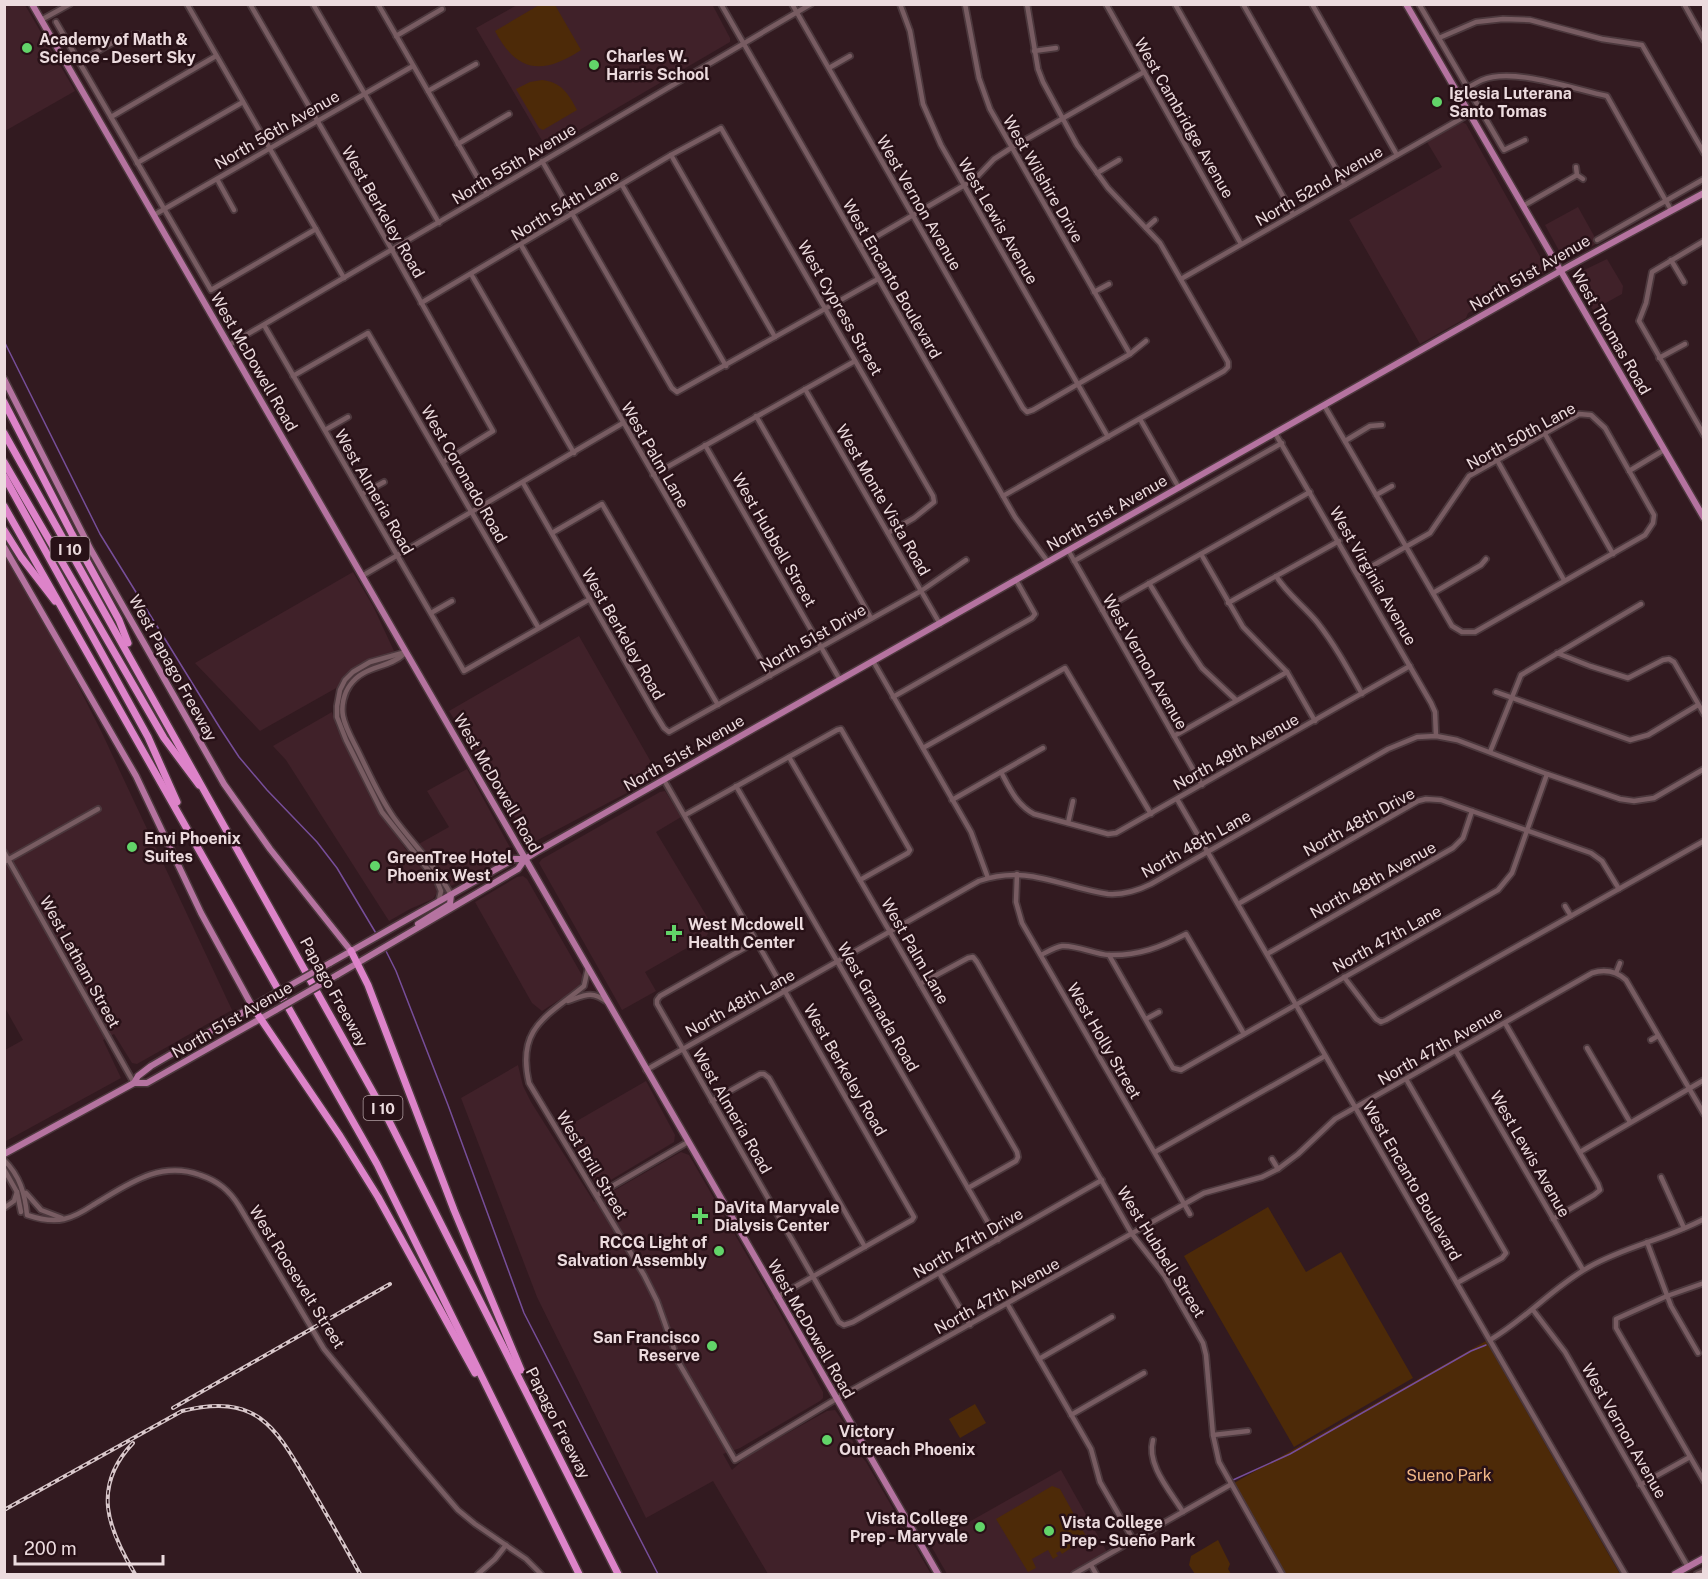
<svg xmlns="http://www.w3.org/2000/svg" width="1708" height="1579" font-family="'Public Sans',sans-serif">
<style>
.built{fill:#402129}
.green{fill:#4d2a08}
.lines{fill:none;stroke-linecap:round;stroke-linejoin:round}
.stream{stroke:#774e9a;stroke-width:1.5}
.minor-casing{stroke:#4c383d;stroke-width:8}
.major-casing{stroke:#4c383d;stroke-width:9}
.highway-casing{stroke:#4c383d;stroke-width:10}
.minor{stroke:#785c62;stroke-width:4.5}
.major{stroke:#b573a0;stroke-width:6}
.highway{stroke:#dd83c9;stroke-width:7}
.rail-casing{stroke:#d8c7ca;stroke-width:4}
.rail{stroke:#281117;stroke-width:1.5;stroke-dasharray:4.5;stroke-linecap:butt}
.major-bridge-casing{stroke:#4c383d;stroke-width:9;stroke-linecap:butt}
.major-bridge{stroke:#b573a0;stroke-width:6}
.poi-dot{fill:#62d469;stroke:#281117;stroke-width:2}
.labels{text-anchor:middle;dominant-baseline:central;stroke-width:5;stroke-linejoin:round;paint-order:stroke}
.shield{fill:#281117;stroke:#b19ea2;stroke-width:1.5}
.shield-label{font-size:15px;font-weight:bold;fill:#ecdbde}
.poi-label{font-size:16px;font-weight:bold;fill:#ecdbde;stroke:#281117;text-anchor:start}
.street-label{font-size:16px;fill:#ecdbde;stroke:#281117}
.park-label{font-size:16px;fill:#f2b888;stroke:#281117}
</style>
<rect width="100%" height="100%" fill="#321a20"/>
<!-- built -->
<g class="built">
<path d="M5 4 25 5 75 91 5 131Z"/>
<path d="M712 4 730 38V42L547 149 476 28 517 5Z"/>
<path d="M1462 122 1466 124 1547 269 1546 272 1519 288 1497 297 1468 313 1466 318 1420 344 1349 220 1442 167 1427 142Z"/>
<path d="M1578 207 1598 243 1567 259 1562 256 1545 225Z"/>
<path d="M1607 259 1623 286 1622 294 1593 310 1576 279V274Z"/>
<path d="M4 556 57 644 102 733 232 1010 137 1064 132 1063 114 1034 103 1040 121 1078 6 1141 4 1138 5 1050 23 1040 4 1006Z"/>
<path d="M353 572 373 606 394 651 391 654 360 663 345 677 338 687 260 731 195 663Z"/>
<path d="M579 636 659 776 532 843 527 839 500 791 449 711Z"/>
<path d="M332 712 336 726 371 799 409 854 430 875 438 891 433 899 410 909 389 921 286 760 273 746Z"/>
<path d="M467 769 513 853 511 857 451 886 434 863 417 845 449 827 427 791Z"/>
<path d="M665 791 681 817 656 832 712 925 706 937 645 972 656 991 622 1010 539 863 542 859 660 792Z"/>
<path d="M523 876 527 879 583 977 578 988 542 1011 532 1003 475 902 517 877Z"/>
<path d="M518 1065 523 1086 531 1102 594 1202 681 1152 689 1155 779 1311 823 1392V1398L820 1401 740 1448 723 1454 732 1470 747 1456 827 1411 835 1410 846 1426 858 1453 866 1462 931 1574H768L713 1481 646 1518 537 1297 461 1098Z"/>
<path d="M646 1081 675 1135 674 1142 604 1184 596 1183 563 1129Z"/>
<path d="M1061 1470 1107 1552 1068 1574H947L930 1544Z"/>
</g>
<!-- green -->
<g class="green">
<path d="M539 5H555L581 50C543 75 517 73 495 31Z"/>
<path d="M542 80C561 82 568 93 577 110L543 130 539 128 516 89 530 82Z"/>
<path d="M1268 1207 1306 1272 1341 1252 1413 1378 1294 1447 1184 1256Z"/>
<path d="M1486 1341 1620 1574H1286L1234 1483Z"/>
<path d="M975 1404 986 1423 960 1438 949 1419Z"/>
<path d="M1052 1486 1060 1489 1087 1538 1081 1544 1078 1543 1062 1554 1060 1551 1056 1553 1058 1556 1053 1559 1048 1550 1032 1559 1036 1568 1028 1572 996 1519Z"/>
<path d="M1218 1540 1230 1564 1228 1569 1231 1574H1195L1189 1565 1191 1556Z"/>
</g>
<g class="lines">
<!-- stream -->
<g class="stream">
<path d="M4 341 100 534 220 728 239 757 267 790 317 842 337 868 377 935"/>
<path d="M385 949 396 971 448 1105 524 1313 658 1574"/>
<path d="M1233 1480 1290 1454 1471 1351 1486 1345"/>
</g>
<!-- minor casing -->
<g class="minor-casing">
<g id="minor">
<path d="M187 4 344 278"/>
<path d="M250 4 392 250 493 431 443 462"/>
<path d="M313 4 439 223"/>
<path d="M378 4 487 194"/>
<path d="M721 4 1015 517 1048 562"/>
<path d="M792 4 1023 408 1027 412 1033 410 1130 354 1146 341"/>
<path d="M900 4 910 31 923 104 941 145 1108 437"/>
<path d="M965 4 979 78 990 109 1130 354"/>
<path d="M1106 4 1241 244"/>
<path d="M1175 4 1293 214"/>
<path d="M1243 4 1345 185"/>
<path d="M1312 4 1397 155"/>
<path d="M1419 4 1502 147 1504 150 1525 140"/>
<path d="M1684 4 1704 40"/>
<path d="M41 20 70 4"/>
<path d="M56 22 211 290 316 229"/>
<path d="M396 36 442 9"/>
<path d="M1439 38 1476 22 1503 19 1530 20 1602 39 1642 45 1704 153"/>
<path d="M1034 51 1056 48"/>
<path d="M79 62 124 36 137 34"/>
<path d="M829 68 850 56"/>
<path d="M428 91 476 64"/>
<path d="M1457 94C1465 90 1473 84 1482 80 1513 67 1573 89 1607 96L1671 210"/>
<path d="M111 117 216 56"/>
<path d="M458 144 509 114"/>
<path d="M671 155 775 337"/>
<path d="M542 161 672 388 677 392 878 279"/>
<path d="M137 163 243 102"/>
<path d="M1576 167 1577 175 1583 179"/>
<path d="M1097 173 1119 160"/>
<path d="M217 179 234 210"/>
<path d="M622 185 726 366"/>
<path d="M1523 206 1577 175"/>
<path d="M154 215 413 66"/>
<path d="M1146 228 1155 220"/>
<path d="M1597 240 1704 179"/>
<path d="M1704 241 1652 272 1646 303 1639 321 1704 435"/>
<path d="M521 245 770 676"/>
<path d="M860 246 975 179 994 159 1011 148 1144 72"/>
<path d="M1671 260 1684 282"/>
<path d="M471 274 574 453"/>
<path d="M1181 279 1469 114"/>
<path d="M1094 292 1109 284"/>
<path d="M421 303 671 155 721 128 933 496 934 502 914 518 888 533"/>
<path d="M264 325 464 671 590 599"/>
<path d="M229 345 811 4"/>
<path d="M1659 358 1685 344"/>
<path d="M293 376 368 333 538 627"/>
<path d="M805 389 940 624"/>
<path d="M1324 405 1452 626 1462 632H1475L1482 628 1645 535 1653 523 1654 515 1605 428 1591 415 1579 414 1469 476 1430 533 1358 574"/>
<path d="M756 416 871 618"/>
<path d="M1140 419 1179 488"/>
<path d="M325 430 348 417"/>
<path d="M1275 433 1431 703 1435 712 1436 736"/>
<path d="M1545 434 1613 554"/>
<path d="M1345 441 1370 426 1382 425"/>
<path d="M705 445 840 680"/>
<path d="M1497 460 1564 580"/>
<path d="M1629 471 1664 450"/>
<path d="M653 475 855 361"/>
<path d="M523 483 653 710 664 728 669 732 921 591 966 560"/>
<path d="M362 494 384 482"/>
<path d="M1376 495 1392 486"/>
<path d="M1003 496 1224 371 1228 367V362L1160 243 1108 188 1077 145 1043 82 1038 69 1027 4"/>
<path d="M552 533 602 504 718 705"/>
<path d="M1068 550 1202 785"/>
<path d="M1201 554 1243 627 1287 672 1315 721"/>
<path d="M1074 561 1282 443"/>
<path d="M362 576 623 423"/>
<path d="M1276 576C1287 594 1304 606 1317 622 1335 645 1348 669 1362 694"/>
<path d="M1149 583 1184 641 1202 668 1236 700"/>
<path d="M1433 593 1481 565 1486 559"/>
<path d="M1228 603 1339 541"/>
<path d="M1102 610 1310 492"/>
<path d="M431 613 452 601"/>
<path d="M406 652 370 662 353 672 345 680 340 690 337 706V717L346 740 382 812 437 881 441 891 439 900"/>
<path d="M1557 653 1590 666 1628 678 1663 660 1669 659 1674 662 1704 714"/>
<path d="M404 654C388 669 364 665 350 685 344 693 341 706 343 716 345 727 352 739 357 749 369 773 379 797 394 818 413 844 436 866 451 895"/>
<path d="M873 661 971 832 988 878"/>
<path d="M1496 692 1630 740 1648 735 1698 705"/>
<path d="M893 697 1032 618 1035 614 1016 580"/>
<path d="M1174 736 1287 672"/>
<path d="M923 748 1065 668 1151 814"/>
<path d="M1490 752 1521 675 1641 604"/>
<path d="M789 757 1017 1152 1018 1157 1016 1161 968 1188"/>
<path d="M1001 772C1010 789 1017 805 1034 814L1108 834 1116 833 1410 666"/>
<path d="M664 780 914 1217 912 1220 777 1297"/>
<path d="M736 786 998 1240"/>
<path d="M1177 799 1625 1574"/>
<path d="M952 800 1043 748"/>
<path d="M685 815 837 730 841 729 910 850 908 853 860 880"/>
<path d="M1068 823 1073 801"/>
<path d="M4 852 134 1083"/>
<path d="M4 862 98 809"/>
<path d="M1017 874 1016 902 1022 923 1190 1214"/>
<path d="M1238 904 1418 801 1426 799 1441 800 1591 853 1602 861 1619 889"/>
<path d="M1565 906 1571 916"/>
<path d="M757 941 660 996 657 1000V1004L839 1322 844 1325 853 1322 1102 1180"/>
<path d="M1267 954 1453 848 1463 838 1472 811"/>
<path d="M1041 955C1047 952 1055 947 1062 946 1077 945 1094 954 1109 955 1138 956 1161 947 1186 934L1244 1034"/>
<path d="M1109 955 1173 1068 1181 1070 1498 890 1512 873 1547 774"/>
<path d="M588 968 584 986C548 1016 516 1027 529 1083L644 1275 657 1301 679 1363 735 1460 836 1399 1204 1193 1262 1177 1278 1169 1298 1154 1335 1119 1592 973C1605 969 1616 971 1626 980L1704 1114"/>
<path d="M1616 973 1620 963"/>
<path d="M1344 977 1376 1019 1381 1022 1386 1020 1704 841"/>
<path d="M920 984 968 958 973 957 977 962 1132 1234 1164 1275 1203 1343 1206 1355 1213 1435 1219 1462 1282 1574"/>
<path d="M568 1001C585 995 592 990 607 1002"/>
<path d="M1146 1019 1159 1012"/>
<path d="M1505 1023 1598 1184 1600 1190 1594 1195 1553 1219"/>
<path d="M1651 1040 1658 1036"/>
<path d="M1587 1048 1630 1122"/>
<path d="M1456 1051 1583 1270"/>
<path d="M646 1070 979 881C1027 864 1061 887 1108 894 1124 895 1137 891 1151 884L1388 749 1417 737 1436 736 1457 740 1547 774 1620 799 1634 801 1654 798 1704 769"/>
<path d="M1406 1079 1506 1253 1502 1258 1457 1283"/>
<path d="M712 1101 760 1074H764L769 1078 865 1247"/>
<path d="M1155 1152 1325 1056"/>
<path d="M1580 1152 1704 1080"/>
<path d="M1272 1159 1278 1169"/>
<path d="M4 1160C20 1176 25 1194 27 1215 39 1219 51 1222 64 1219 74 1217 84 1211 93 1205 127 1185 159 1160 200 1175 218 1181 229 1190 239 1206L324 1349 416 1461 458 1510 475 1524 526 1559 541 1574"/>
<path d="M4 1169 17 1192 21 1212"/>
<path d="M1661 1177 1684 1228"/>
<path d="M26 1193 41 1210 62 1218"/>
<path d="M597 1195 688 1142"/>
<path d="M4 1208 14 1201 17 1192"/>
<path d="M1647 1242 1671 1306 1698 1353"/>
<path d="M939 1273 970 1325"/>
<path d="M1704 1283 1667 1296 1616 1319V1328L1704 1481"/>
<path d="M1008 1305 1091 1449 1100 1482 1134 1541"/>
<path d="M1533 1310 1565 1352 1688 1567"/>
<path d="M1490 1340C1526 1319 1553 1287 1589 1267 1626 1246 1667 1239 1704 1219"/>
<path d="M1039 1359 1112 1317"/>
<path d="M1071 1415 1144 1373"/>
<path d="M1213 1435 1248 1431"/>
<path d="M1153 1440C1146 1465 1171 1492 1183 1512"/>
<path d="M1640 1485 1690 1457"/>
<path d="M1091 1565 1096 1574"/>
<path d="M478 1574 495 1559 506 1545"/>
<path d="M1074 1574 1230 1485"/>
<path d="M1697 1574 1704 1571"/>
</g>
</g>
<!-- major casing -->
<g class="major-casing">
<g id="major">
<path d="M32 4 938 1574"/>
<path d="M1406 4 1704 518"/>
<path d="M4 379 91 550 224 784 270 849 351 951"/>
<path d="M4 547 136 776 201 913 252 1006"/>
<path d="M418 924 450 904 451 895"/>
<path d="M330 963 514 859H525"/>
<path d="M337 975 518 869 525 859 538 851 1571 265 1704 193"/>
<path d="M134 1083H147L276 1010"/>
<path d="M4 1154 134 1083 138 1076 151 1066 264 1000"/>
<path d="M1675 1574 1704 1558"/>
</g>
</g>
<!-- highway casing -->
<g class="highway-casing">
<g id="highway">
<path d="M4 402 72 534 119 620 128 643"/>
<path d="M4 433 388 1119 618 1574"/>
<path d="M4 462 164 738 199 785"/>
<path d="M4 476 148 737 177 802"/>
<path d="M4 506 377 1164 579 1574"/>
<path d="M4 530 21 557 55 601"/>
<path d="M351 951 368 985 454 1210 521 1370"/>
<path d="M252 1006 340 1136 378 1197 475 1373"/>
</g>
</g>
<!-- minor -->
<use href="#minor" class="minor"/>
<!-- major -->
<use href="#major" class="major"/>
<!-- highway -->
<use href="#highway" class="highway"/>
<!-- rail casing -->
<g class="rail-casing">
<g id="rail">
<path d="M173 1408 390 1284"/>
<path d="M133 1443C91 1487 108 1529 135 1574"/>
<path d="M4 1510 182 1411C258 1392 276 1428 310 1486 327 1515 344 1545 360 1574"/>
</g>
</g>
<!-- rail -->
<use href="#rail" class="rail"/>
<!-- major-bridge casing -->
<g class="major-bridge-casing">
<g id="major-bridge">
<path d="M264 1000 330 963"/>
<path d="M276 1010 337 975"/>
</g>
</g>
<!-- major-bridge -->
<use href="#major-bridge" class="major-bridge"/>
</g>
<!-- markers -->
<g class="poi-dot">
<circle cx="27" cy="48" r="6"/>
<circle cx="594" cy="65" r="6"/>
<circle cx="1437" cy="102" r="6"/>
<circle cx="132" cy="847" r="6"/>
<circle cx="375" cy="866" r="6"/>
<path d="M671 924h6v6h6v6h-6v6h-6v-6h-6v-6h6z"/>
<path d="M697 1207h6v6h6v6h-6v6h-6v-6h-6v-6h6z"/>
<circle cx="719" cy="1251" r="6"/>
<circle cx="712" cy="1346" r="6"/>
<circle cx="827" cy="1440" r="6"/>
<circle cx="980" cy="1527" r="6"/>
<circle cx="1049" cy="1531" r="6"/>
</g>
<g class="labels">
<!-- shield labels -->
<g class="shield">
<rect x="50.5" y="537" width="39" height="24" rx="4.5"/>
<rect x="363.5" y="1096" width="39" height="24" rx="4.5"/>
</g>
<g class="shield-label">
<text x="70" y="549">I 10</text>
<text x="383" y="1108">I 10</text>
</g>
<!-- poi labels -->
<g class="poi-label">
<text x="39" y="39">Academy of Math &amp;<tspan x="39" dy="18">Science - Desert Sky</tspan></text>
<text x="606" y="56">Charles W.<tspan x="606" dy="18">Harris School</tspan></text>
<text x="1449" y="93">Iglesia Luterana<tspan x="1449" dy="18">Santo Tomas</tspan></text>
<text x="144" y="838">Envi Phoenix<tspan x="144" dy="18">Suites</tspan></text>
<text x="387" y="857">GreenTree Hotel<tspan x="387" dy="18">Phoenix West</tspan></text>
<text x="688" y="924">West Mcdowell<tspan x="688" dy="18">Health Center</tspan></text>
<text x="714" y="1207">DaVita Maryvale<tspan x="714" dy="18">Dialysis Center</tspan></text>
<text x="707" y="1242" text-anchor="end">RCCG Light of<tspan x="707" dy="18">Salvation Assembly</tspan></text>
<text x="700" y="1337" text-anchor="end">San Francisco<tspan x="700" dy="18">Reserve</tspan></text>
<text x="839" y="1431">Victory<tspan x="839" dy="18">Outreach Phoenix</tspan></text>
<text x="968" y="1518" text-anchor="end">Vista College<tspan x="968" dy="18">Prep - Maryvale</tspan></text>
<text x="1061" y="1522">Vista College<tspan x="1061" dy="18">Prep - Sueño Park</tspan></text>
</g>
<!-- street labels -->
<g class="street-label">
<text transform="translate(1184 118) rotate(60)">West Cambridge Avenue</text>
<text transform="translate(277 130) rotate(-30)">North 56th Avenue</text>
<text transform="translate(514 164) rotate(-31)">North 55th Avenue</text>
<text transform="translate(1043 179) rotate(60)">West Wilshire Drive</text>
<text transform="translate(1319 186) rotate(-30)">North 52nd Avenue</text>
<text transform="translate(919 203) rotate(60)">West Vernon Avenue</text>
<text transform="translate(565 205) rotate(-31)">North 54th Lane</text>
<text transform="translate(383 212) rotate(60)">West Berkeley Road</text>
<text transform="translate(998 221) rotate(60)">West Lewis Avenue</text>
<text transform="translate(1530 273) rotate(-30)">North 51st Avenue</text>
<text transform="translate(892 279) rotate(60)">West Encanto Boulevard</text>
<text transform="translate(840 308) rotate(60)">West Cypress Street</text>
<text transform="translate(1611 332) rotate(60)">West Thomas Road</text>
<text transform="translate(254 362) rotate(60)">West McDowell Road</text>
<text transform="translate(1521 436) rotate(-29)">North 50th Lane</text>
<text transform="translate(655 455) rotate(60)">West Palm Lane</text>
<text transform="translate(464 474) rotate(60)">West Coronado Road</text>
<text transform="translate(374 492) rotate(60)">West Almeria Road</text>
<text transform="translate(883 500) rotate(60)">West Monte Vista Road</text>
<text transform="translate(1107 513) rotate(-30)">North 51st Avenue</text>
<text transform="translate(774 540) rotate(60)">West Hubbell Street</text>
<text transform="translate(1373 576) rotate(60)">West Virginia Avenue</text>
<text transform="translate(623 634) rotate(60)">West Berkeley Road</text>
<text transform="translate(813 638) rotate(-30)">North 51st Drive</text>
<text transform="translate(1145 662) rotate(60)">West Vernon Avenue</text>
<text transform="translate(173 668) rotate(61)">West Papago Freeway</text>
<text transform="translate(1236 752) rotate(-29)">North 49th Avenue</text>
<text transform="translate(684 753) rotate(-30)">North 51st Avenue</text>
<text transform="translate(497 783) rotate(60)">West McDowell Road</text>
<text transform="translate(1359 822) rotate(-29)">North 48th Drive</text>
<text transform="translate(1196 844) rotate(-29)">North 48th Lane</text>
<text transform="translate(1373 880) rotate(-29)">North 48th Avenue</text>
<text transform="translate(1387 939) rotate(-29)">North 47th Lane</text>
<text transform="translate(915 951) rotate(60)">West Palm Lane</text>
<text transform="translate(80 962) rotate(61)">West Latham Street</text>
<text transform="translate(334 992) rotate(61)">Papago Freeway</text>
<text transform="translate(740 1003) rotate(-29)">North 48th Lane</text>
<text transform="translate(878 1007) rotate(60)">West Granada Road</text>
<text transform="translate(232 1020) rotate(-30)">North 51st Avenue</text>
<text transform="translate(1104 1041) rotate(60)">West Holly Street</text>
<text transform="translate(1440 1046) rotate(-30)">North 47th Avenue</text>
<text transform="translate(845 1070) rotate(60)">West Berkeley Road</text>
<text transform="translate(732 1111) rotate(60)">West Almeria Road</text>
<text transform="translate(1530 1154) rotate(60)">West Lewis Avenue</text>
<text transform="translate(592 1165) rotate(59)">West Brill Street</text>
<text transform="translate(1412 1181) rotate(60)">West Encanto Boulevard</text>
<text transform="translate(968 1243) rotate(-30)">North 47th Drive</text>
<text transform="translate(1161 1252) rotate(58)">West Hubbell Street</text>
<text transform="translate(297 1277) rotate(58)">West Roosevelt Street</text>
<text transform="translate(997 1296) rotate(-29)">North 47th Avenue</text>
<text transform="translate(811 1329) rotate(60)">West McDowell Road</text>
<text transform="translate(558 1423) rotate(63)">Papago Freeway</text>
<text transform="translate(1624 1431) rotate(60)">West Vernon Avenue</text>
</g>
<!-- park labels -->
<g class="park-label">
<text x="1449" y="1475">Sueno Park</text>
</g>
</g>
<!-- border -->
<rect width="1708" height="1579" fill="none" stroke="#ecdbde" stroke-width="12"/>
<!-- scale -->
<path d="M15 1555v9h148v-9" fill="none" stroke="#ecdbde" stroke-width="3"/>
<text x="24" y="1555" font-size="18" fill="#ecdbde" stroke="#281117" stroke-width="4.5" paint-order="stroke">200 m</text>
</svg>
